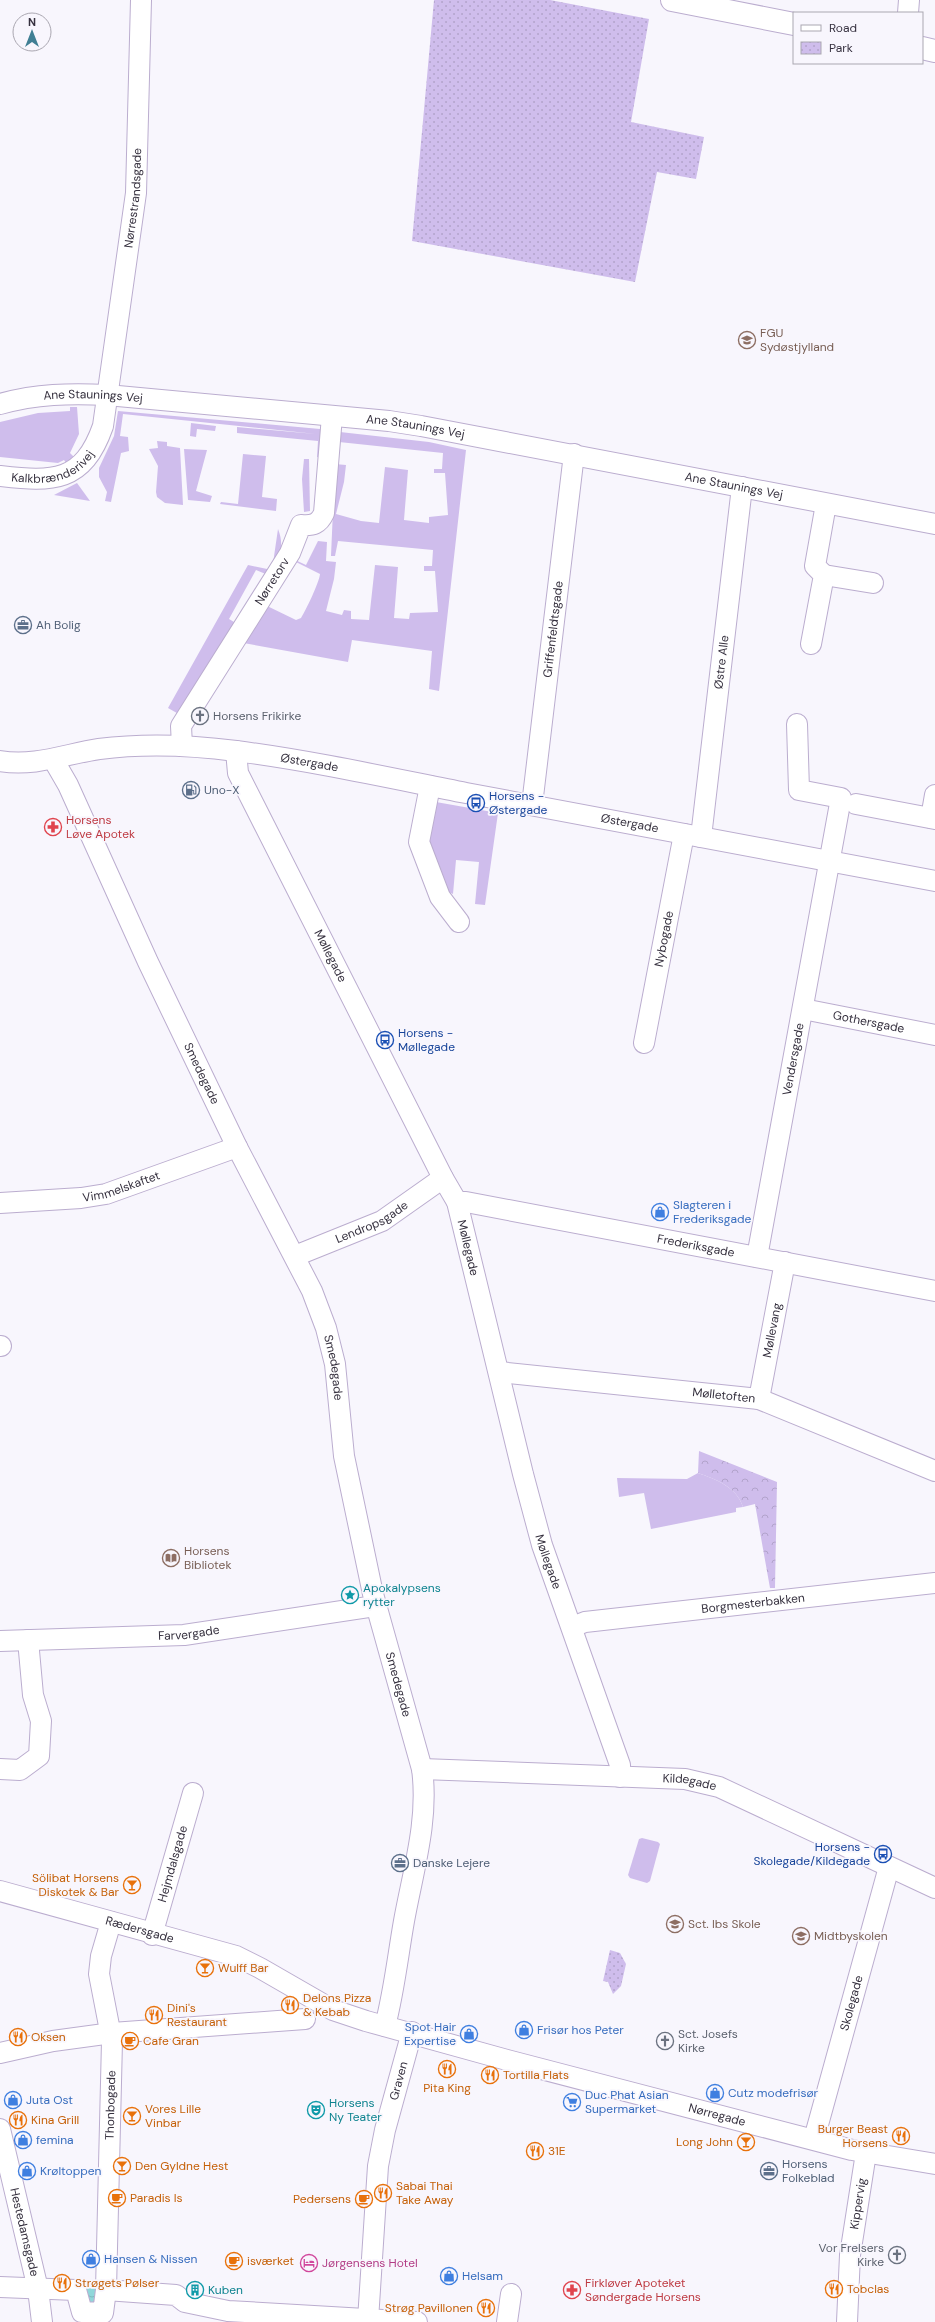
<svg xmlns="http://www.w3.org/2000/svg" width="935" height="2322" font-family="'DM Sans',sans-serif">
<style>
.grass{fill:#cfbdec}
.forest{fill:url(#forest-crowns)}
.park{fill:url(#park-dots)}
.water{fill:url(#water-waves)}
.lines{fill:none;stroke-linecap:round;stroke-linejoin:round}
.minor-casing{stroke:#bbadcf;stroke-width:22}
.major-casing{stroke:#bbadcf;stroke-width:24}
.minor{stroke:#fff;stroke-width:20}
.major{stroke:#fff;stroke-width:22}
.labels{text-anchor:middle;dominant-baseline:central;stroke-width:3.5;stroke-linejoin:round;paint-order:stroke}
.street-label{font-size:12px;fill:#36313f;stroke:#f8f6fd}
.education-label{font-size:12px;fill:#785e54;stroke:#f8f6fd;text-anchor:start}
.service-label{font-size:12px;fill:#4e5e75;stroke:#f8f6fd;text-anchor:start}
.worship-label{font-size:12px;fill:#5b616d;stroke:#f8f6fd;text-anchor:start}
.transit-label{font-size:12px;fill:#164399;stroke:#f8f6fd;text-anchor:start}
.health-label{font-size:12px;fill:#be3a42;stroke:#f8f6fd;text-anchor:start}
.shop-label{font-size:12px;fill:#366cbe;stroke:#f8f6fd;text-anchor:start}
.culture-label{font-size:12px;fill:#0d838f;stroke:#f8f6fd;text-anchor:start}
.food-label{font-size:12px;fill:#c56008;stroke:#f8f6fd;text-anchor:start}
.hotel-label{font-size:12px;fill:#b23c85;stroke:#f8f6fd;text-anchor:start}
</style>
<defs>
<pattern id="forest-crowns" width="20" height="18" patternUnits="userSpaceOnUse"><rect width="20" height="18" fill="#cfbdec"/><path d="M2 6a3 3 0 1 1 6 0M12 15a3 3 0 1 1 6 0" fill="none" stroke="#b2a3cb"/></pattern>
<pattern id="park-dots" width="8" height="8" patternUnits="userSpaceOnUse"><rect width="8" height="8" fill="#cfbdec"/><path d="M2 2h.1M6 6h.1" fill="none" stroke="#b2a3cb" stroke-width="1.8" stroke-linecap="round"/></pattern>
<pattern id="water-waves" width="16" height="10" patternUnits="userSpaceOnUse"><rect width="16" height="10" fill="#90d7da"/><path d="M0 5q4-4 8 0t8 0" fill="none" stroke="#7db9bc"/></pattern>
</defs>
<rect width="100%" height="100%" fill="#f8f6fd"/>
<!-- grass -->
<g class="grass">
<path d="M70 407H77L79 434 70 453 74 457 66 463 64 460 58 463 0 457V422L38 413 70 411Z"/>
<path d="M118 411 320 429 322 431 321 458 317 457 318 441 237 433V427L316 434 123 414 120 436 128 437 129 451 121 453 111 502 105 501 107 492 99 477V468L114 436Z"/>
<path d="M191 423 216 426 215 431 197 429 196 437 190 436Z"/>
<path d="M340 432 429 442 466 450 439 691 429 689 432 651 352 640 348 662 238 642 263 604 296 620 301 618C306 610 319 583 320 574L292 560 293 559 306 565 318 541 327 542 326 561 336 562 334 579 326 611 342 615 344 610 351 611V619L369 620 375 565 398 567 394 618 409 619 410 613 438 612 435 571H424V566H432L433 550 338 541 335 556H331L335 464 346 465 344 482 336 514 361 521 379 523 385 467 408 470 404 520 429 523V517L448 515 445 473H434V469H442L443 453 339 442Z"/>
<path d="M157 441 167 442V446L180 448 183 505 165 503 157 497 156 492 158 466 149 449 158 448Z"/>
<path d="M184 449 207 450 196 491 212 496 210 502 188 500Z"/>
<path d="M243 454 266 456 262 497 277 499 276 511 220 504 221 502 238 504Z"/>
<path d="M304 459H309L310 511 304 512 302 479Z"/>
<path d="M77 483 90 501 54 495Z"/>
<path d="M278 529C285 546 280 562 268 575L256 570 229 619 239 625 184 717 168 708 248 565 272 570Z"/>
<path d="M436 802 498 813 485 905 475 904 479 862 456 860 453 894 449 892 428 847Z"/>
<path d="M698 1473C715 1479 737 1487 743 1507L736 1508V1512L651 1529 644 1493 619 1497 617 1478 687 1479Z"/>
<path d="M642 1838 658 1842 660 1844 650 1881 647 1883 630 1878 628 1875 639 1839Z"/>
</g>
<!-- forest -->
<path class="forest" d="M699 1451 777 1482 775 1588H770L755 1504 743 1507C737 1487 715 1479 698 1473Z"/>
<!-- park -->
<g class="park">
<path d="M434 0H550L649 19 631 122 704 137 696 179 657 172 635 282 412 241Z"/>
<path d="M610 1950 620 1953 626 1964 621 1986 613 1994 608 1982 603 1981Z"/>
</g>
<!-- water -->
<path class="water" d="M87 2284H100L99 2305H86Z"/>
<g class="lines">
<!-- minor casing -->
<g class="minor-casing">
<g id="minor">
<path d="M908 13 909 0"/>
<path id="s1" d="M0 404C36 394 70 393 107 395L389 421 421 426 935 524"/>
<path id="s2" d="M0 476C53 482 83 483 103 426L136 193 141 0"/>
<path d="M824 575 873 583"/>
<path d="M811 644 824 575 815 566 826 504"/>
<path id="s3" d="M182 746 181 726 290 553 301 525C313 526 319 524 324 513L332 416"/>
<path id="s4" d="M236 751 238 773 443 1178 457 1202 523 1474 542 1545 620 1765V1777"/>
<path id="s5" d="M53 759 68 785 148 962 237 1147 312 1291 326 1328 335 1364 344 1456 373 1594 422 1769C429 1820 413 1871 404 1921 398 1955 394 1992 385 2026"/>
<path id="s6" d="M0 761C34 767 66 754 99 749 145 743 191 745 236 751 313 761 390 778 466 793 623 821 779 852 935 881"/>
<path d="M430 786 419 842 440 897 459 922"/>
<path d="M856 804 935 819"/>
<path id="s7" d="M532 805 574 454"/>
<path d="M931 818 935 795"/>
<path id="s8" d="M701 837 742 487"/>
<path id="s9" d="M803 1009 935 1035"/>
<path id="s10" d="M644 1043 684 834"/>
<path id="s11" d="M457 1202H466L935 1291"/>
<path id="s12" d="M0 1203 81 1198 106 1194 237 1147"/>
<path id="s13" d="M295 1256 382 1221 443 1178"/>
<path id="s14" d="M757 1257 841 798 799 790 797 724"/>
<path d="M0 1346H1"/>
<path id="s15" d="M499 1372 759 1399 935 1471"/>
<path id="s16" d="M759 1399 785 1262"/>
<path id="s17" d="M572 1627 585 1622 935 1583"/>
<path id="s18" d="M0 1641 184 1635 375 1606"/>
<path d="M0 1769 20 1770 39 1756 41 1721 33 1695 28 1640"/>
<path id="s19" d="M422 1769 685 1779 719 1787 935 1888"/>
<path id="s20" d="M0 1891 236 1956 260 1968 333 2010 366 2021 507 2060 852 2150 935 2164"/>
<path id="s21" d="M152 1935 193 1793"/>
<path d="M0 2053 53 2041 112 2033 305 2019"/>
<path id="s22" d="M0 2129 38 2289 42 2322"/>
<path id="s23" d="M814 2139 889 1867"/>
<path d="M0 2287 76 2290 82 2312 103 2313 106 2290 176 2295 185 2302 228 2311 417 2322"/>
<path id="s24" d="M106 2290 112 2041 99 1974 101 1956 111 1922"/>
<path id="s25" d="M368 2320 378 2166 385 2130 412 2032"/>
<path d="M507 2322 511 2294"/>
<path id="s26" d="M847 2322 850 2255 866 2153"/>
</g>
</g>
<!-- major casing -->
<g class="major-casing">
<g id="major">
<path d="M672 0 794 24"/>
<path d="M922 48 935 51"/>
</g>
</g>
<!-- minor -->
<use href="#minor" class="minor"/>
<!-- major -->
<use href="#major" class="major"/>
</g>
<!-- icons -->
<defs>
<g id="school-ring" transform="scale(0.9)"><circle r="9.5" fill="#f8f6fd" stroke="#8d6e63" stroke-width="1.5"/><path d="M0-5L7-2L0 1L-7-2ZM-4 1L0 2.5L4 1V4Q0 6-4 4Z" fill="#8d6e63"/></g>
<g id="office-ring" transform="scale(0.9)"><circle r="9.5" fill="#f8f6fd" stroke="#5c6f8a" stroke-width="1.5"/><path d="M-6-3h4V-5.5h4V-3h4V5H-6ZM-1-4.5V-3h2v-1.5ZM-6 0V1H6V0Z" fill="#5c6f8a"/></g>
<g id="church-ring" transform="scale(0.9)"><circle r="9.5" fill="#f8f6fd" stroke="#6b7280" stroke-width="1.5"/><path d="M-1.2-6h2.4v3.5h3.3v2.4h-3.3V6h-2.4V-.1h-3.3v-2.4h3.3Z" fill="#6b7280"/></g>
<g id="fuel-ring" transform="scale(0.9)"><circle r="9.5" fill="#f8f6fd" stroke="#5c6f8a" stroke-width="1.5"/><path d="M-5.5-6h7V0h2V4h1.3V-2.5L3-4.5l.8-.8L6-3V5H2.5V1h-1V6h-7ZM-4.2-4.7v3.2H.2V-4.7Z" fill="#5c6f8a"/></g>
<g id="bus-ring" transform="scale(0.9)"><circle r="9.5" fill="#f8f6fd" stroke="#1a4fb4" stroke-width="1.5"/><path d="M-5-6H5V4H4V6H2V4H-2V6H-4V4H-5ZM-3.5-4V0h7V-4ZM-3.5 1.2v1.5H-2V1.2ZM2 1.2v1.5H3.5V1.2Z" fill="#1a4fb4"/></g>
<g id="pharmacy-ring" transform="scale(0.9)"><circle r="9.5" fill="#f8f6fd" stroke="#e0444e" stroke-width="1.5"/><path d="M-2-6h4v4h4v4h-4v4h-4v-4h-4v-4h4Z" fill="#e0444e"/></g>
<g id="shop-ring" transform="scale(0.9)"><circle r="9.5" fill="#f8f6fd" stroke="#3f7fe0" stroke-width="1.5"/><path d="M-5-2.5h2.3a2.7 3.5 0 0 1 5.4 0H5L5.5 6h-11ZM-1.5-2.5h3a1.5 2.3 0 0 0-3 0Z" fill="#3f7fe0"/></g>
<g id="library-ring" transform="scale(0.9)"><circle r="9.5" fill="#f8f6fd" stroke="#8d6e63" stroke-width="1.5"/><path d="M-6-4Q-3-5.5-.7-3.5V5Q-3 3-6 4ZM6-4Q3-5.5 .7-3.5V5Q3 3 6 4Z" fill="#8d6e63"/></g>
<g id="sight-ring" transform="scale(0.9)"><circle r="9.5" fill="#f8f6fd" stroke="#0f9aa8" stroke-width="1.5"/><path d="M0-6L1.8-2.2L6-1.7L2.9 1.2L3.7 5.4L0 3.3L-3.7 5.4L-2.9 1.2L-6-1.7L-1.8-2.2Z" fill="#0f9aa8"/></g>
<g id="bar-ring" transform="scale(0.9)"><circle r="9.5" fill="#f8f6fd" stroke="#e8710a" stroke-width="1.5"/><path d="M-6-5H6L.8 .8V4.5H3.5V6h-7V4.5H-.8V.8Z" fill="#e8710a"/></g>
<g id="restaurant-ring" transform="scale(0.9)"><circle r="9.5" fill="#f8f6fd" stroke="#e8710a" stroke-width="1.5"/><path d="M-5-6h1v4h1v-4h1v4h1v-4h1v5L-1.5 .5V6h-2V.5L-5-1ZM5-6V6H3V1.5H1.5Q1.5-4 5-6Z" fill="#e8710a"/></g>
<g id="cafe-ring" transform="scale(0.9)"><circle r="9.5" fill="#f8f6fd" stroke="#e8710a" stroke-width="1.5"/><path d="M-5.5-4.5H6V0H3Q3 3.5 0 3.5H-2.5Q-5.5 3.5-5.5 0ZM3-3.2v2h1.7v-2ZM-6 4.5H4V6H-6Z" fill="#e8710a"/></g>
<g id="supermarket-ring" transform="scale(0.9)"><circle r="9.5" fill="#f8f6fd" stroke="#3f7fe0" stroke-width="1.5"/><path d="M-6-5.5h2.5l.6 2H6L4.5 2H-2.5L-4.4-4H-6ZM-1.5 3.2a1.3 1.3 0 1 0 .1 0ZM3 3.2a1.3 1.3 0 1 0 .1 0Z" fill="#3f7fe0"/></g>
<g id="theatre-ring" transform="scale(0.9)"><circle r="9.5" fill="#f8f6fd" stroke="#0f9aa8" stroke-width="1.5"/><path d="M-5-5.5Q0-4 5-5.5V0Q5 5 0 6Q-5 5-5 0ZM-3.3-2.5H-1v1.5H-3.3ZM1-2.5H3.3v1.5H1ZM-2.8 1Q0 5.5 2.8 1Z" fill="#0f9aa8"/></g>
<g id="hotel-ring" transform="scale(0.9)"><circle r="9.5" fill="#f8f6fd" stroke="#d1479c" stroke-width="1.5"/><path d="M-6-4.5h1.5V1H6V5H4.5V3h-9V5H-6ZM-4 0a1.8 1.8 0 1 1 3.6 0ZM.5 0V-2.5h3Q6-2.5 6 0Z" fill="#d1479c"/></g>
<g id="building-ring" transform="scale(0.9)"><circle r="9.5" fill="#f8f6fd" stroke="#0f9aa8" stroke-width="1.5"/><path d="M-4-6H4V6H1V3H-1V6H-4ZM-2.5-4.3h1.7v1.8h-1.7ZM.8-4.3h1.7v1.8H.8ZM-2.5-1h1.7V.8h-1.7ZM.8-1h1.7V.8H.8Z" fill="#0f9aa8"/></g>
</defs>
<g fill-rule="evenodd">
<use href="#school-ring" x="747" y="340"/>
<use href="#office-ring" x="23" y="625"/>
<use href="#church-ring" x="200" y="716"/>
<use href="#fuel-ring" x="191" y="790"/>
<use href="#bus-ring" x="476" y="803"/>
<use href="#pharmacy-ring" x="53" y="827"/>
<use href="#bus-ring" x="385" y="1040"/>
<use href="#shop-ring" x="660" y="1212"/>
<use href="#library-ring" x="171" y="1558"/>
<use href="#sight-ring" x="350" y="1595"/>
<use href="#bus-ring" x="883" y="1854"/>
<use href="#office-ring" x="400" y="1863"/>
<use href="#bar-ring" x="132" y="1885"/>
<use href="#school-ring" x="675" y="1924"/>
<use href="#school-ring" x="801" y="1936"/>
<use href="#bar-ring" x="205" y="1968"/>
<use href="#restaurant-ring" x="290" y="2005"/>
<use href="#restaurant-ring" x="154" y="2015"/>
<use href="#shop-ring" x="524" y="2030"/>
<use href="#shop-ring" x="469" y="2034"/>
<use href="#restaurant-ring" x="18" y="2037"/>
<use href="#cafe-ring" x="130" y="2041"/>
<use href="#church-ring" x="665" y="2041"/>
<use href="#restaurant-ring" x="447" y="2069"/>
<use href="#restaurant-ring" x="490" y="2075"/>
<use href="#shop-ring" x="715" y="2093"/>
<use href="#shop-ring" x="13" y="2100"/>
<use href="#supermarket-ring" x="572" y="2102"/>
<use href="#theatre-ring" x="316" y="2110"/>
<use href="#bar-ring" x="132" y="2116"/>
<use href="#restaurant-ring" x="18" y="2120"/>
<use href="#restaurant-ring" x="901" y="2136"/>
<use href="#shop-ring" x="23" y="2140"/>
<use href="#bar-ring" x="746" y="2142"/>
<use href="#restaurant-ring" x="535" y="2151"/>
<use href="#bar-ring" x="122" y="2166"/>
<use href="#shop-ring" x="27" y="2171"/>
<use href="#office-ring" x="769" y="2171"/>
<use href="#restaurant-ring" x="383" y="2193"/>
<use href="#cafe-ring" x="117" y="2198"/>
<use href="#cafe-ring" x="364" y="2199"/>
<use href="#church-ring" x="897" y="2255"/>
<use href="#shop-ring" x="91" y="2259"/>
<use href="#cafe-ring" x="234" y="2261"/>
<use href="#hotel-ring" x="309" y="2263"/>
<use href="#shop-ring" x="449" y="2276"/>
<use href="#restaurant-ring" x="62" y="2283"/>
<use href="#restaurant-ring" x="834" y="2289"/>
<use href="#building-ring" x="195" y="2290"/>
<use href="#pharmacy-ring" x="572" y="2290"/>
<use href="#restaurant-ring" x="486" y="2308"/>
</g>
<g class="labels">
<!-- street labels -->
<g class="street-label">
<text stroke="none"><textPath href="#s2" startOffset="359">Nørrestrandsgade</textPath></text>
<text stroke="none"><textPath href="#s1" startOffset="94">Ane Staunings Vej</textPath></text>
<text stroke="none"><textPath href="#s1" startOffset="418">Ane Staunings Vej</textPath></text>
<text stroke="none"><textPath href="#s2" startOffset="56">Kalkbrænderivej</textPath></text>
<text stroke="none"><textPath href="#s1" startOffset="742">Ane Staunings Vej</textPath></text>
<text stroke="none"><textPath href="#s3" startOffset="191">Nørretorv</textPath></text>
<text stroke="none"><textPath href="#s7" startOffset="177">Griffenfeldtsgade</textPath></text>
<text stroke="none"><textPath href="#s8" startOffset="176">Østre Alle</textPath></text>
<text stroke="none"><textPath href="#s6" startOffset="312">Østergade</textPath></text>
<text stroke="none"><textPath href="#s6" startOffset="638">Østergade</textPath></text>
<text stroke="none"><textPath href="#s10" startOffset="106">Nybogade</textPath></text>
<text stroke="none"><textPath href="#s4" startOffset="227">Møllegade</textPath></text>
<text stroke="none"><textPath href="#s9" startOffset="67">Gothersgade</textPath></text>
<text stroke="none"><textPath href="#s14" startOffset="201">Vendersgade</textPath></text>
<text stroke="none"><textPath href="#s5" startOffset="348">Smedegade</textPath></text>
<text stroke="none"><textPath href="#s12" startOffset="123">Vimmelskaftet</textPath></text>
<text stroke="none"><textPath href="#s13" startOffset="84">Lendropsgade</textPath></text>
<text stroke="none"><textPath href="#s11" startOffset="243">Frederiksgade</textPath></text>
<text stroke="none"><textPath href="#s4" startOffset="551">Møllegade</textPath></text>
<text stroke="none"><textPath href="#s16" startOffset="70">Møllevang</textPath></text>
<text stroke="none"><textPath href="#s5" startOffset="672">Smedegade</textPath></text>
<text stroke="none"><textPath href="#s15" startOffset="226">Mølletoften</textPath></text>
<text stroke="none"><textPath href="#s4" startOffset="875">Møllegade</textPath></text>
<text stroke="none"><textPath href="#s17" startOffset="183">Borgmesterbakken</textPath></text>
<text stroke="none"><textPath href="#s18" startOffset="189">Farvergade</textPath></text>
<text stroke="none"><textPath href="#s5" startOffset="996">Smedegade</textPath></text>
<text stroke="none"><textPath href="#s19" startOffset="268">Kildegade</textPath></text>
<text stroke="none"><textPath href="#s21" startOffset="74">Hejmdalsgade</textPath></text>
<text stroke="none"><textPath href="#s20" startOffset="145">Rædersgade</textPath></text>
<text stroke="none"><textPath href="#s23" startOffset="141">Skolegade</textPath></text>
<text stroke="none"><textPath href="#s25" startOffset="242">Graven</textPath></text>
<text stroke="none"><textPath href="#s24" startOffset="185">Thonbogade</textPath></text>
<text stroke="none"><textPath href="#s20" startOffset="754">Nørregade</textPath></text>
<text stroke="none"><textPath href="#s26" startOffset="119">Kippervig</textPath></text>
<text stroke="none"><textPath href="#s22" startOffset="106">Hestedamsgade</textPath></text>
</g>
<!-- education labels -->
<g class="education-label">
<text x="760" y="333">FGU<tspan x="760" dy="14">Sydøstjylland</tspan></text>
<text x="184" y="1551">Horsens<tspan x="184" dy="14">Bibliotek</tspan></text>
<text x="688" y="1924">Sct. Ibs Skole</text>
<text x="814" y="1936">Midtbyskolen</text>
</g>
<!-- service labels -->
<g class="service-label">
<text x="36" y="625">Ah Bolig</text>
<text x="204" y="790">Uno-X</text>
<text x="413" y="1863">Danske Lejere</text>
<text x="782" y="2164">Horsens<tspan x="782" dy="14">Folkeblad</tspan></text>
</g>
<!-- worship labels -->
<g class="worship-label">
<text x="213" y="716">Horsens Frikirke</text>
<text x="678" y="2034">Sct. Josefs<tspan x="678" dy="14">Kirke</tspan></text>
<text x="884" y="2248" text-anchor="end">Vor Frelsers<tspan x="884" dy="14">Kirke</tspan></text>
</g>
<!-- transit labels -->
<g class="transit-label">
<text x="489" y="796">Horsens -<tspan x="489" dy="14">Østergade</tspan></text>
<text x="398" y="1033">Horsens -<tspan x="398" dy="14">Møllegade</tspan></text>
<text x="870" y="1847" text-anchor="end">Horsens -<tspan x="870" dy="14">Skolegade/Kildegade</tspan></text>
</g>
<!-- health labels -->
<g class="health-label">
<text x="66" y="820">Horsens<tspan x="66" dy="14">Løve Apotek</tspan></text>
<text x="585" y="2283">Firkløver Apoteket<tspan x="585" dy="14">Søndergade Horsens</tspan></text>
</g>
<!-- shop labels -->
<g class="shop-label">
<text x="673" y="1205">Slagteren i<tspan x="673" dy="14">Frederiksgade</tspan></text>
<text x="456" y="2027" text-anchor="end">Spot Hair<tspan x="456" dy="14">Expertise</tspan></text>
<text x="537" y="2030">Frisør hos Peter</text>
<text x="728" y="2093">Cutz modefrisør</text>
<text x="585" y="2095">Duc Phat Asian<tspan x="585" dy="14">Supermarket</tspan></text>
<text x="26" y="2100">Juta Ost</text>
<text x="36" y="2140">femina</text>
<text x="40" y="2171">Krøltoppen</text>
<text x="104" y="2259">Hansen &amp; Nissen</text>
<text x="462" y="2276">Helsam</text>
</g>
<!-- culture labels -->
<g class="culture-label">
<text x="363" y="1588">Apokalypsens<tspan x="363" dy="14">rytter</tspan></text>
<text x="329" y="2103">Horsens<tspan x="329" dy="14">Ny Teater</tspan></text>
<text x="208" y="2290">Kuben</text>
</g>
<!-- food labels -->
<g class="food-label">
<text x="119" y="1878" text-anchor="end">Sölibat Horsens<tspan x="119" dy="14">Diskotek &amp; Bar</tspan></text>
<text x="218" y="1968">Wulff Bar</text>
<text x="303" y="1998">Delons Pizza<tspan x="303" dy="14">&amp; Kebab</tspan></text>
<text x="167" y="2008">Dini's<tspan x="167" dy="14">Restaurant</tspan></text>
<text x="31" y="2037">Oksen</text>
<text x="143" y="2041">Cafe Gran</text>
<text x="503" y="2075">Tortilla Flats</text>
<text x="447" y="2088" text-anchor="middle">Pita King</text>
<text x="145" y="2109">Vores Lille<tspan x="145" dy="14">Vinbar</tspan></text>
<text x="31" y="2120">Kina Grill</text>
<text x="888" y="2129" text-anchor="end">Burger Beast<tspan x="888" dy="14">Horsens</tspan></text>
<text x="733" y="2142" text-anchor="end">Long John</text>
<text x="548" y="2151">31E</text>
<text x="135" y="2166">Den Gyldne Hest</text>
<text x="396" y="2186">Sabai Thai<tspan x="396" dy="14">Take Away</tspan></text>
<text x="130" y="2198">Paradis Is</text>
<text x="351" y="2199" text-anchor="end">Pedersens</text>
<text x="247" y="2261">isværket</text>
<text x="75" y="2283">Strøgets Pølser</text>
<text x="847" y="2289">Tobclas</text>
<text x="473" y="2308" text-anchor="end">Strøg Pavillonen</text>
</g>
<!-- hotel labels -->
<g class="hotel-label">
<text x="322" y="2263">Jørgensens Hotel</text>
</g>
</g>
<!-- legend -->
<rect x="793" y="12" width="130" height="52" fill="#f8f6fd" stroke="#aaa7b1"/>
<rect x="801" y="25" width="20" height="6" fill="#ffffff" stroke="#aaa7b1"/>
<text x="829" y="32" font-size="12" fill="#36313f">Road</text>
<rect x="801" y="42" width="20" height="12" fill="url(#park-dots)" stroke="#aaa7b1"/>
<text x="829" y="52" font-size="12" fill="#36313f">Park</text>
<!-- north arrow -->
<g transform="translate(32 32)"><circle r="19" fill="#f8f6fd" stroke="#aaa7b1"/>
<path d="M0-3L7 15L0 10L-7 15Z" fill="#407f94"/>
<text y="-6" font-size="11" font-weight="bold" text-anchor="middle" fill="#36313f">N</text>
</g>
</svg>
